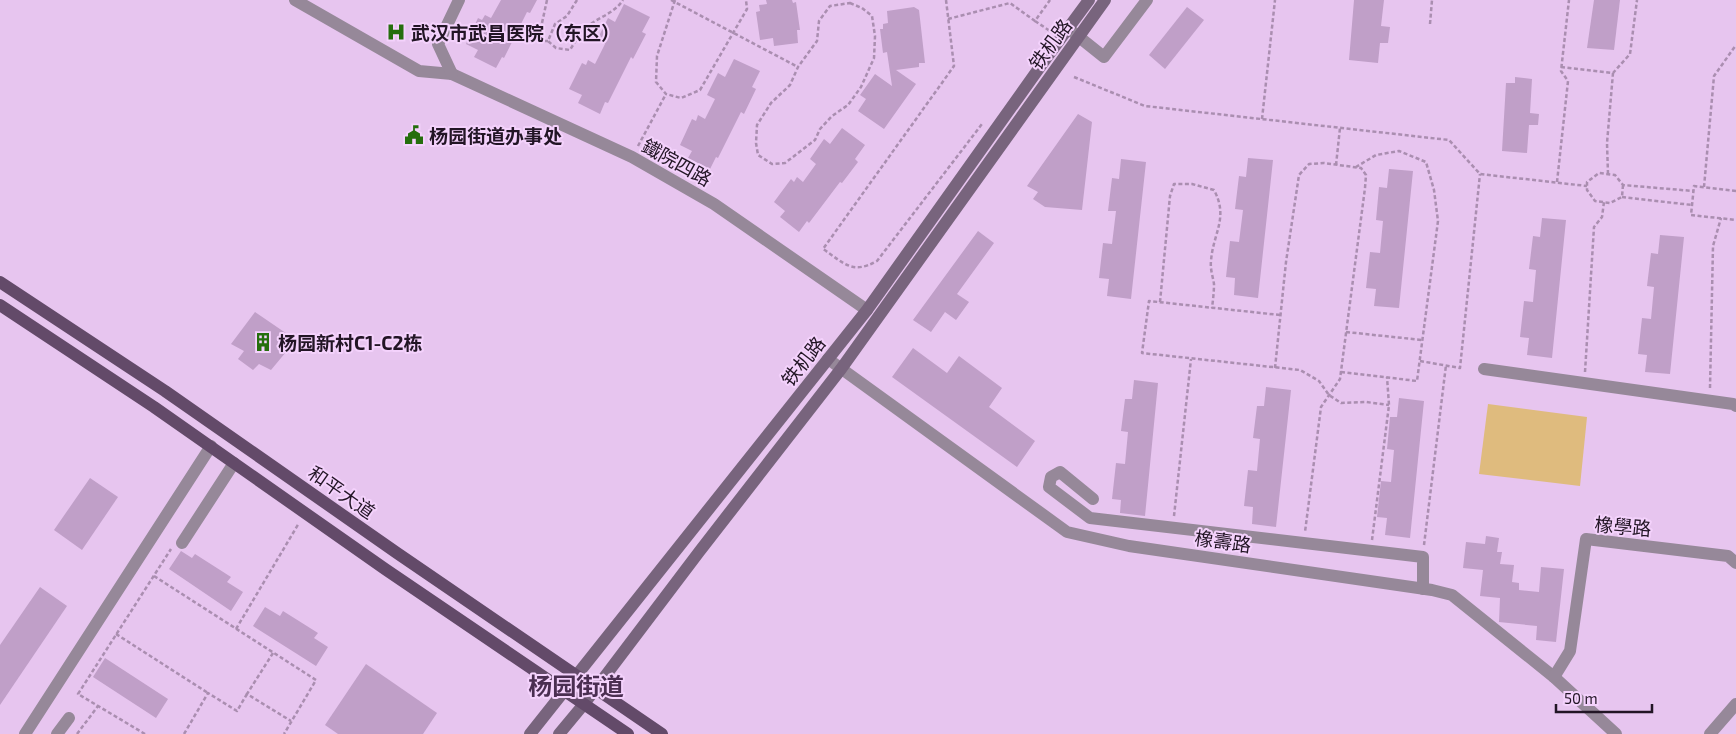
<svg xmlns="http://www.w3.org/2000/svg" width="1736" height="734" font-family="'Exo 2','Noto Sans SC',sans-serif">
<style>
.park{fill:#dfbb7e}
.building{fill:#c09fc8}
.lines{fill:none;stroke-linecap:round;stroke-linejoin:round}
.path{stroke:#aa8eb0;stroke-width:2.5;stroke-dasharray:4 2.5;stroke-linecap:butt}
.minor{stroke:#968899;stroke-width:12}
.secondary{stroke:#78647d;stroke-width:12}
.primary{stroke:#634a69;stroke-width:12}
.labels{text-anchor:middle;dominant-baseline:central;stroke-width:4;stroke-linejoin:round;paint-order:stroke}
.poi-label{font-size:19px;font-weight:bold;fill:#221525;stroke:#f4d2fc;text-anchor:start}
.street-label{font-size:19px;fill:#221525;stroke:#f4d2fc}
.district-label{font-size:24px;font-weight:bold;fill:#4a2e51;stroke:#f4d2fc}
</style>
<rect width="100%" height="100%" fill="#e7c5ef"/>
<!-- park -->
<path class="park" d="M1488 404 1587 417 1580 486 1479 474Z"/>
<!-- building -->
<g class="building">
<path d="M501 0H537L530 13 527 12 504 58 502 57 496 68 474 57 478 50 466 44 478 18 482 20 485 15 491 18Z"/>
<path d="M766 0H792L793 3 796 2 800 30H797L798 43 774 46 773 38 760 40 756 12 760 11 759 5 767 4Z"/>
<path d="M1354 0H1384L1381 26 1390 27 1388 43H1380L1378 63 1349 60Z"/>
<path d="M1594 0H1620L1614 50 1587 48Z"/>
<path d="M624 4 650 17 642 32 646 34 633 59 631 57 608 103 605 102 600 114 578 103 582 95 569 89 582 63 586 65 588 60 595 64 605 44 597 40 608 18 615 22Z"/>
<path d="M914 7 919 10 925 63H919V67L896 70 916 84 884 129 858 111 866 99 860 95 875 74 892 86 887 52 883 53 880 29H883V24L888 23 887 11Z"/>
<path d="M1187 7 1204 20 1165 69 1149 55Z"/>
<path d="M734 59 760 71 752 87 756 89 744 114 741 112 718 158 716 157 710 169 688 158 692 151 680 145 692 119 696 121 698 115 705 119 715 99 707 95 718 73 725 77Z"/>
<path d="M1515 77 1532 79 1530 113 1539 114 1538 125H1529L1527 153 1502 151 1506 83H1515Z"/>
<path d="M1078 114 1092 122 1082 210 1045 207 1033 199 1038 192 1027 186Z"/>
<path d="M842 128 865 145 855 159 858 162 842 183 840 182 809 223 807 221 799 232 780 217 785 211 774 202 791 179 794 182 797 177 803 182 816 164 810 159 824 139 830 144Z"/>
<path d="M1248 158 1273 160 1258 298 1234 295 1235 278 1226 277 1230 241 1239 242 1243 210 1235 209 1239 176 1246 177Z"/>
<path d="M1121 159 1146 162 1131 299 1107 296 1109 279 1099 278 1103 243 1112 244 1116 211H1108L1112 178 1119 179Z"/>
<path d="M1389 169 1413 171 1399 308 1374 306 1376 289 1366 288 1370 252 1380 253 1383 221 1376 220 1379 187 1387 188Z"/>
<path d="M1542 218 1566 220 1552 358 1527 355 1529 338 1520 337 1524 301 1533 302 1536 270 1529 269 1533 236 1540 237Z"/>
<path d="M978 231 994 243 957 294 969 302 956 320 945 312 931 332 913 320Z"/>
<path d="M1660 235 1684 237 1670 374 1645 372 1647 355 1638 354 1642 318 1651 319 1654 287 1647 286 1651 253 1658 254Z"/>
<path d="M255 312 296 340 271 370 259 364 253 370 238 359 244 351 231 344Z"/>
<path d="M913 348 947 373 959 356 1002 388 989 407 1035 441 1017 467 892 377Z"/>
<path d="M1134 380 1158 383 1145 516 1120 513 1121 500 1112 499 1116 463 1125 464 1128 432 1121 431 1125 399H1132Z"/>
<path d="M1266 387 1291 390 1276 527 1252 524 1253 507 1244 506 1248 470 1257 471 1260 439 1253 438 1257 406H1264Z"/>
<path d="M1399 398 1424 401 1410 538 1385 535 1387 518 1377 517 1381 481 1391 482 1394 450 1387 449 1390 417H1397Z"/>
<path d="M90 478 118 497 82 550 54 530Z"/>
<path d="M1486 536 1499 538 1497 552H1502L1500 564 1514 565 1512 582 1519 583V590L1539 592 1541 567 1564 569 1556 642 1536 640 1537 626 1499 622 1500 598 1480 596 1483 570 1463 568 1466 542 1485 544Z"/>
<path d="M181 551 192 558 195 554 231 577 227 582 243 592 231 611 169 569Z"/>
<path d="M40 587 67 606 0 705V645Z"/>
<path d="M265 607 280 616 283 611 318 633 314 638 328 647 316 666 253 626Z"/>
<path d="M105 658 168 699 156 718 93 677Z"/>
<path d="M366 664 437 713 423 734H338L325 725Z"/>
</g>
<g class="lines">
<!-- path -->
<g class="path">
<path d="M547 0 542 23 541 41H548"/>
<path d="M577 0 567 16 555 24 548 41 556 48 570 50C576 40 582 30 592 23 603 16 616 11 623 0"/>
<path d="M671 0 798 67"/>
<path d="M675 0 657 56 656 82 666 94 681 98 700 90 747 9 746 0"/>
<path d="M946 0 954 66 823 249C844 263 852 275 877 261L982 124"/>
<path d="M850 3 862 8 872 16 875 36 874 58 861 87 848 105 832 116 820 129 815 140 785 163 772 164 758 155 756 143 757 125 771 103 790 85 798 67 817 41 819 21 830 6Z"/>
<path d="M948 19 1010 3 1035 21 1050 0"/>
<path d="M1035 21 1050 31"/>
<path d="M1430 24 1432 0"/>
<path d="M1561 67 1613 73 1630 54 1637 0"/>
<path d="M1074 77 1145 106 1449 140 1480 174 1587 186"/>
<path d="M1262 119 1275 0"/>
<path d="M638 146 666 94"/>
<path d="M1336 165 1340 128"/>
<path d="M1608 174 1607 143 1613 73"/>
<path d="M1557 182 1568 81 1561 71 1569 0"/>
<path d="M1623 185 1622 197 1610 203 1595 201 1587 190V182L1599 173 1615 175 1623 185 1693 191"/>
<path d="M1704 187 1714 76 1736 45"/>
<path d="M1736 191 1694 186 1691 215 1736 220"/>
<path d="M1622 197 1692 205"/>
<path d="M1160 302 1170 196 1174 184H1192L1214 190C1229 218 1213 233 1211 261 1210 269 1213 277 1214 284 1214 292 1213 300 1212 308"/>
<path d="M1280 315 1149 301 1142 353 1300 370 1319 381 1329 395 1341 403 1366 402 1389 405"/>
<path d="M1346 332 1422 340"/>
<path d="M1420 361 1460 368 1480 174"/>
<path d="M1275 368 1286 262 1299 175 1309 164 1324 163 1361 168 1366 175 1365 188 1340 379 1321 407 1305 532"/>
<path d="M1341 372 1417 381 1438 221 1434 190 1426 162 1399 151 1376 155 1356 167"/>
<path d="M1585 372 1594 227 1602 217 1604 202"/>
<path d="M1710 388 1713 246 1721 218"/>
<path d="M1174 516 1191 359"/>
<path d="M1372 540 1389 405 1387 377"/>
<path d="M1424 545 1446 365"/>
<path d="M154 576 316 680 284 734"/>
<path d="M236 629 299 523"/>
<path d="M116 634 208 693"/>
<path d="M273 653 247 694 291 721"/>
<path d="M77 734 98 706"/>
<path d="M145 734 78 694 171 549"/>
<path d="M184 734 208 693 237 711 247 694"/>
</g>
<!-- minor -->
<g class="minor">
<path d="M295 0 419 71 452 74 632 157 714 204 867 310"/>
<path d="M1069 29 1104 57 1147 0"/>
<path d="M452 74 438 44 459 0"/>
<path d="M828 359 1067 532 1129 546 1432 590 1452 595 1554 677 1616 734"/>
<path d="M1484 369 1733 404 1736 406"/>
<path d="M1093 499 1060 472 1051 477 1049 487 1090 518 1423 557V589"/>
<path d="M182 543 234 463"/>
<path d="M1554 677 1570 651 1586 539 1728 556 1736 563"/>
<path d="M25 734 211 446"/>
<path d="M57 734 69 718"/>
<path d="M1710 734 1736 704"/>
</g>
<!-- secondary -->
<g class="secondary">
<path d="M530 734 867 310 1047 57 1089 0"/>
<path d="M559 734 584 704 699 552 841 369 1105 0"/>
</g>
<!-- primary -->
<g class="primary">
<path d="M0 282 165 391 397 553 662 734"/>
<path d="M0 305 154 407 385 569 628 734"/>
</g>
</g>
<!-- icons -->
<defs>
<g id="hospital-bare" transform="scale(1.5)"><path d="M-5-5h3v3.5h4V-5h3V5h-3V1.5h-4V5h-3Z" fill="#256e0d" stroke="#f4d2fc" stroke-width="2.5" paint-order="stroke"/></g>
<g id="civic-bare" transform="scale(1.5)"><path d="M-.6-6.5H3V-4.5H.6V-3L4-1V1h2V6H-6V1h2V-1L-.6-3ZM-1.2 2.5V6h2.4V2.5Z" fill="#256e0d" stroke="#f4d2fc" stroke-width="2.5" paint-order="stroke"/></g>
<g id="building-bare" transform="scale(1.5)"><path d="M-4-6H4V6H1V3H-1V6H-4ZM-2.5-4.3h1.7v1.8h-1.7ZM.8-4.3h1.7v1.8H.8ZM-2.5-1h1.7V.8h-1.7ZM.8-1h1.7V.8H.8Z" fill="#256e0d" stroke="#f4d2fc" stroke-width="2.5" paint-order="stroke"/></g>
</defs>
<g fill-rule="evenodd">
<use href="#hospital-bare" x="396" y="32"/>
<use href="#civic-bare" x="414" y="135"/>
<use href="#building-bare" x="263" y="342"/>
</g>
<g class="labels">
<!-- poi labels -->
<g class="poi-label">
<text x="411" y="32">武汉市武昌医院（东区）</text>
<text x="429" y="135">杨园街道办事处</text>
<text x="278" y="342">杨园新村C1-C2栋</text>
</g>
<!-- street labels -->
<g class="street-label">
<text transform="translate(1050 44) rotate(-54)">铁机路</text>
<text transform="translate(677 162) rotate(29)">鐵院四路</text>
<text transform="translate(803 361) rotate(-52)">铁机路</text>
<text transform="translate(342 492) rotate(35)">和平大道</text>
<text transform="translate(1623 526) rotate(5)">橡學路</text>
<text transform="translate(1223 541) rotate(8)">橡壽路</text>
</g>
<!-- district labels -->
<g class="district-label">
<text x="576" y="685">杨园街道</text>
</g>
</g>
<!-- scale -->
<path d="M1556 704v8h96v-8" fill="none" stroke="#221525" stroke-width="2.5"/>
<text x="1564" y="704" font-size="15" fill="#221525" stroke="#f4d2fc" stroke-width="4" paint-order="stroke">50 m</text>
</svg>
